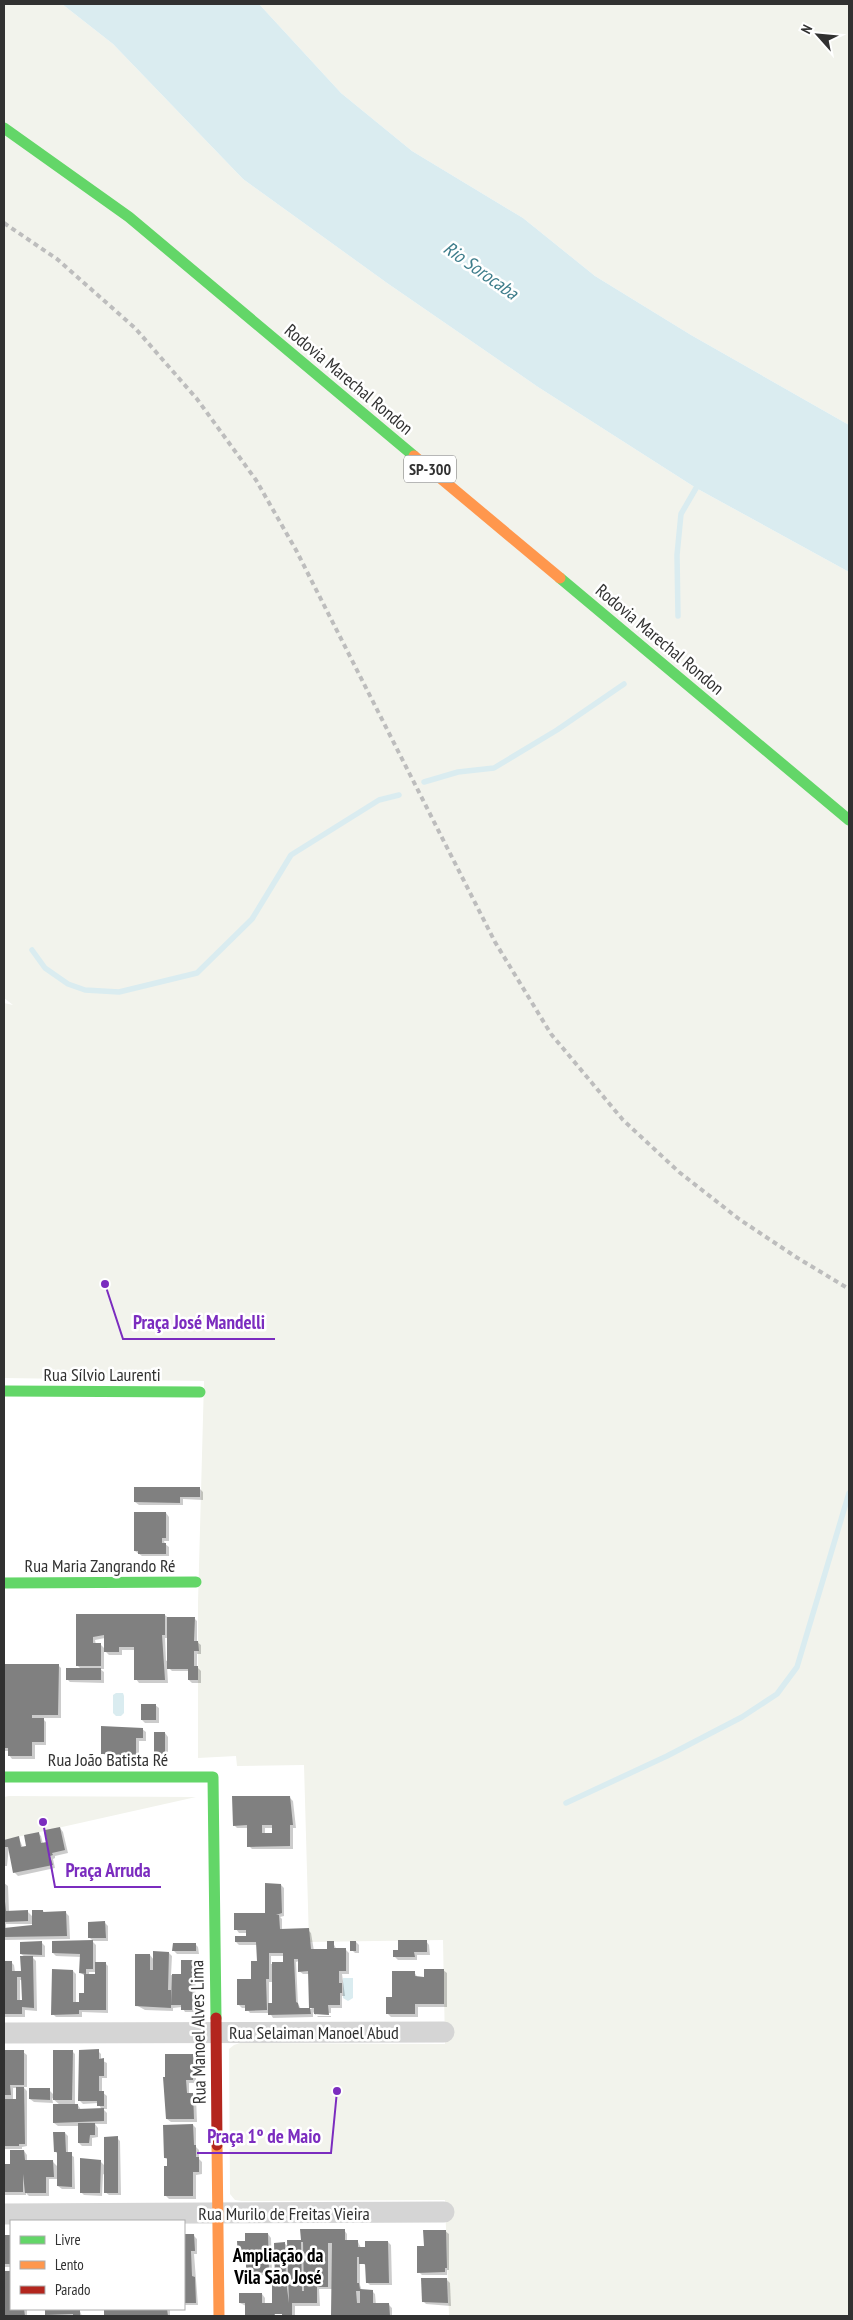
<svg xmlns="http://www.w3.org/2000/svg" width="853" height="2320" font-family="'PT Sans Narrow',sans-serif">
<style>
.green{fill:#f2f3ec}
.water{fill:#daecf0}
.shadow{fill:#0003;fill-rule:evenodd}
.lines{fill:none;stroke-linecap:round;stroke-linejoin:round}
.stream{stroke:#daecf0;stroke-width:5.5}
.building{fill:#808080;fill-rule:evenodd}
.street{stroke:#d5d5d5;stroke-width:21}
.fast{stroke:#63d668;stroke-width:11}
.slow{stroke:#ff974d;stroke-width:11}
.jam{stroke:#b3261e;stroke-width:11}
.rail{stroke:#bdbdbd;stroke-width:4;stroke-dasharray:5 4;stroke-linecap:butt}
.labels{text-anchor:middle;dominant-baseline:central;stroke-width:5;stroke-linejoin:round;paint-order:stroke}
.shield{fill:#fff;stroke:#6f6f6f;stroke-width:1}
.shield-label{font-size:16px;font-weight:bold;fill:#313131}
.street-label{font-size:18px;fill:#313131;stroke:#fff}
.water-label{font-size:19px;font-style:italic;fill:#3e7d8b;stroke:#fff}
.neighbourhood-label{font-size:19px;font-weight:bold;fill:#000;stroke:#fff}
.leader{fill:none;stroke:#7b2cbf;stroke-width:2}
.callout-dot{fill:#7b2cbf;stroke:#fff;stroke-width:2}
.callout-label{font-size:19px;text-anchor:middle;font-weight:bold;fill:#7b2cbf;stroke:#fff;stroke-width:5;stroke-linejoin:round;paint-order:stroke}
</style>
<rect width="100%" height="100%" fill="#fff"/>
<!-- green -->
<g class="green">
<path d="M4 4H62L113 44 243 179 387 283 538 387 696 488 849 572V2316H449L445 2200 242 2201 235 2200 230 2194 229 2049 234 2045 240 2043 445 2044 443 1940 309 1942 304 1765 237 1766 236 1756 198 1758V1603L204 1381 4 1378V1003L13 1005 4 998Z"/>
<path d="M259 4H849V425L691 335 595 276 523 218 412 151 341 93Z"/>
<path d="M9 1796 196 1797 4 1840V1797Z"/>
</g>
<!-- water -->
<g class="water">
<path d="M62 4H259L341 93 412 151 523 218 595 276 691 335 849 425V572L696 488 538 387 387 283 243 179 113 44Z"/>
<path d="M116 1693H123L124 1696V1713L121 1716H116L113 1713V1695Z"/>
<path d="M343 1978H353V1998L348 2001 343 1998Z"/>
</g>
<!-- shadow -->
<g class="shadow">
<path d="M200 1489 203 1492V1500L183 1499V1505H139L135 1502Z"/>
<path d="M166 1513 169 1517V1541H164L165 1544 169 1547V1556H142L135 1551Z"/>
<path d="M77 1615H165L168 1618H194L197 1621V1642L201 1645V1654H197V1667L201 1671V1683H192L189 1680V1671H172L167 1666 168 1683H139L136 1679 135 1650H122V1655H109L104 1650V1669H100L104 1672V1683L70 1682 67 1679 81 1669 77 1665ZM105 1638V1649L101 1645H96L95 1640ZM165 1638H168V1660L166 1661Z"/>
<path d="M4 1665H58L61 1668V1718H42L46 1722V1745H35V1759H12L9 1755V1751H4Z"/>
<path d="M155 1705 159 1708V1723H145L142 1720Z"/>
<path d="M142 1729 146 1732V1741H139V1760H114L102 1753Z"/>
<path d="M165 1733 168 1737V1756H159L155 1753Z"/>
<path d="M290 1798 293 1801 296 1828H293V1849H252L249 1846V1828H237L234 1825ZM265 1828H273V1834H265Z"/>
<path d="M60 1828 63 1832 68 1853 55 1856V1858L53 1859 55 1868 18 1876 14 1872 9 1846 7 1866H4V1841L19 1838 23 1848 28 1847 38 1833 41 1836 43 1844 49 1843Z"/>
<path d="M4 1883 8 1886 9 1912 27 1911 33 1917 43 1911 45 1913H66L69 1916 70 1939 4 1940ZM6 1924H33V1926L6 1929Z"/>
<path d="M281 1885 284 1888V1916L280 1917 282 1919V1930H308L311 1933 314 1951H329L333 1943 337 1950H346L349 1953V1974H342L345 1996H342V2008H331V2013H316V2015L313 2012V2017L273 2018 270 2013H250L246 2008H242L239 2005 253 1980 258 1962V1945H239L236 1942 247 1937V1933H239L236 1929 266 1914ZM271 1956H284V1964H271ZM299 1961V1971L303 1974H309L310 2007 312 2009H301L298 2004 296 1962ZM269 1982H274V2004H269Z"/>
<path d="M105 1923 108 1926V1941H93L90 1938Z"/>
<path d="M426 1941 429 1945 430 1955H417V1960H398L395 1957 400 1952Z"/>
<path d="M93 1942 96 1945V1963H105L108 1966V2013L82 2012V2017H56L53 2014 73 1971 76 1974V2004H80L85 1994V1976L81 1973V1957L56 1956 53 1953ZM89 1972H96V1976H89Z"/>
<path d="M356 1942 359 1945V1953H355L352 1950Z"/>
<path d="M42 1943 45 1946V1957H32L36 1961 37 2011 25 2010V2017H4V1962H11L14 1965 15 1972H22L25 1957 21 1954ZM20 1980H22L23 2001 20 2002Z"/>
<path d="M195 1944 198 1947 199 1954H177L174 1951Z"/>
<path d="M169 1953 172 1956 171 1975 182 1976 193 1961 196 1964 195 2012H185L182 2007 173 2008V2011L145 2010 136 2005 150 1955 154 1960Z"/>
<path d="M443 1970 447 1973V2007H418V2017H391L388 2014 394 1998 414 1972 418 1978H425Z"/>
<path d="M317 2016H331V2017H318Z"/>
<path d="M72 2051 75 2054V2105H78L81 2110H102L98 2103 83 2104 79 2100 98 2051 101 2054V2060L107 2063V2078H102V2092L107 2096V2109H103L107 2113V2124H95L98 2128V2137L92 2138V2146H82L79 2143V2126H58L54 2123V2105H60L52 2098 53 2103 34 2102 30 2099 49 2090 54 2095Z"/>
<path d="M4 2052H23L27 2055V2087H23L27 2091V2146L22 2147V2149H4ZM13 2088H17V2100H13Z"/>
<path d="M192 2055 196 2059V2083H189V2094L196 2097 197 2122H171L167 2119Z"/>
<path d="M193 2125 196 2128V2147L199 2150V2159L202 2162V2174L196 2175V2199H169L165 2195 168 2168V2160L165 2158Z"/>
<path d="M65 2133 68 2136V2153L74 2157 75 2189H62L58 2186V2179H49V2196H29L26 2193V2195H4V2173L24 2151 27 2155V2161L53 2162 58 2167V2155L55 2151Z"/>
<path d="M117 2138 120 2141 121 2195H109L105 2192V2175L103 2174 102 2196 84 2195 81 2192 100 2161 105 2166Z"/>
<path d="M344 2230 347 2234V2242H358L361 2248 388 2242 391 2245 392 2285H370L367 2282V2266L360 2262V2285L362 2291H372L375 2294 376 2305H389L392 2308V2316H333V2289H319L320 2306H295V2316H283V2313H273V2316H246V2306L240 2303 262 2294 265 2298V2305H274L276 2282 285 2244 289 2247 302 2241Z"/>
<path d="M445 2231 449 2234V2270H447V2275H422L419 2272 425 2247Z"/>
<path d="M268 2234 271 2238 272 2275H250L247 2272V2261H242L239 2257 247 2242Z"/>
<path d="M4 2236 11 2237V2267H4Z"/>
<path d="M184 2236H194L197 2239V2254H194L198 2305H184V2291H187L186 2281H184Z"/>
<path d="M4 2272H11V2309H27V2316H4Z"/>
<path d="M446 2279 450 2283 451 2306 426 2304 423 2301Z"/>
<path d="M46 2309H79L82 2316H89H48Z"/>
<path d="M105 2309H170V2316H106Z"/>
</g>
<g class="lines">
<!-- stream -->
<g class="stream">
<path d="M678 616 677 555 681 514 699 483"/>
<path d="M424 782 458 772 494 768 557 730 624 684"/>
<path d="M32 950 45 968 68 984 85 990 119 992 197 973 252 919 291 855 379 800 399 795"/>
<path d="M566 1803 667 1756 742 1717 777 1694 797 1667 849 1493"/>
</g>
</g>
<!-- building -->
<g class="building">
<path d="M134 1487H200V1497H180V1503L134 1502Z"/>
<path d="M134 1512H166V1538H162V1543H166V1554H138V1551H134Z"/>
<path d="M76 1614H165V1635H162L165 1680H134V1647H119V1652H104V1635L93 1637V1643H101V1666H76Z"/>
<path d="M167 1617H195L194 1641H198L199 1651H194V1666H198V1680H188V1669H167Z"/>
<path d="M4 1664H59L58 1715H32V1718H44V1742H32V1756H8V1748H4Z"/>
<rect x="66" y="1668" width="35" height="12"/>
<rect x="141" y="1704" width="15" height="16"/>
<path d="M101 1726 143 1728V1738H136V1757H109V1754H101Z"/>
<rect x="154" y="1732" width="11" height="22"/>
<path d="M232 1796H290L293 1825H290V1846L247 1847V1825L233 1826ZM262 1825H272V1833H262Z"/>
<path d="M60 1827 65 1850 52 1853 53 1855 50 1856 53 1865 13 1873 8 1847H4V1840L19 1836 21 1847 26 1846 24 1835 39 1832 41 1843 47 1842 45 1830Z"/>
<path d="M265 1883 281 1884 282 1913 276 1915H279L280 1929 309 1928 311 1949H327V1941H334V1948H346V1971H339V1983H342V1993H340V2005H328L329 2015 314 2014V2008H310L311 2014 268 2015V2003H272V1962H283V1953H269V1979H266L267 2010 245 2011V2005H237V1979H251V1961H257L256 1942H235V1936H246V1930H234V1913H265ZM294 1959H298V1972L308 1971 309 2008H299L298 2003 296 2002Z"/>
<path d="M4 1892 6 1911 28 1910V1921L4 1922Z"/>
<path d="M32 1910H43V1912L66 1911 67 1936 4 1937V1928L32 1925Z"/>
<path d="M105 1921 106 1938H88V1922Z"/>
<path d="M93 1940V1969H86V1974L79 1973 80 1954 52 1953V1941Z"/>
<path d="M398 1940H427V1952H414L415 1957H393V1950H398Z"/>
<path d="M42 1941V1955L20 1954V1942Z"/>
<rect x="350" y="1941" width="6" height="10"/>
<path d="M173 1943H196V1951H172Z"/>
<path d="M153 1951 169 1952 168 1990H171V2008L135 2006V1954H150V1970H153Z"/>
<path d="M20 1956H33L34 2008 22 2007V2014H4V1961H12V1971H21ZM17 1977H21L22 2000H17Z"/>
<path d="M181 1960H193L192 2010H181V2005H171L172 1974H181Z"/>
<path d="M95 1962H106V2010H79V2014L51 2015 52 1969 73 1970V2002H79V1993H84V1974H95Z"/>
<path d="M424 1969H444V2004H415V2014H386V1997H392V1971H415V1976L424 1977Z"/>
<path d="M99 2049V2059L104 2058V2076H99V2091H104V2106H97V2101H78L79 2050Z"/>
<path d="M4 2050H24V2085H10L11 2095H4Z"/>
<path d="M53 2050H73L72 2100H53Z"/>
<path d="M165 2054H193V2080H186L187 2093H193L194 2119H166L163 2077H165Z"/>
<path d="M16 2087H24L25 2144H19V2146H4V2099H16Z"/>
<path d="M29 2088H50V2100L29 2099Z"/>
<path d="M53 2104H78V2109L104 2108V2121L53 2123Z"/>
<path d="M78 2123H95V2135H90L89 2143H78Z"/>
<path d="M193 2124 194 2145H196V2157H199V2172H193V2196H164V2166H167V2158H164L163 2125Z"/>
<path d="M53 2132H65L66 2152H72V2187L57 2186V2152H54Z"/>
<path d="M118 2136V2193H104V2137Z"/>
<path d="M10 2150H24L25 2160H53L54 2177H46V2193H25L23 2174V2192H4V2164H10Z"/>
<path d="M80 2158 101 2160 100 2193H80Z"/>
<path d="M300 2229H345V2240H358V2247H365V2241H388L389 2283H366L365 2264H359V2257H357V2283H359L360 2289 373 2290V2303H389L390 2316H331L332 2243H328V2287H317V2303H292V2316H282V2314H275L274 2316H245V2303H239V2293H262V2303H272V2281H275L274 2243 285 2242 286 2281 289 2303 287 2240H301ZM301 2242H303L304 2291H302ZM356 2291H360V2303H357Z"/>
<path d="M423 2230H446L447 2268H445V2272L417 2273V2246H424Z"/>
<path d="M245 2233H268L269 2273 246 2272V2258H238L237 2241H245Z"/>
<path d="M184 2234H194L195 2251H191L192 2276 195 2277 196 2303H184Z"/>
<rect x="4" y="2235" width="7" height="29"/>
<path d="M4 2271H11V2309H24L25 2316H4Z"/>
<path d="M421 2278H447L448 2303 422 2302Z"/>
<path d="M45 2309H80V2316H73V2314L45 2315Z"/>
<path d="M104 2309H167L168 2316H104Z"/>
</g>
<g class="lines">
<!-- street -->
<g class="street">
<path d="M4 2033 444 2032"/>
<path d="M4 2214 444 2212"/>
</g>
<!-- fast -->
<g class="fast">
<path d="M4 128 129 217 414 456"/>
<path d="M560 578 849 820"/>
<path d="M4 1391 200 1392"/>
<path d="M4 1583 196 1582"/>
<path d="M4 1777H213L216 2018"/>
</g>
<!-- slow -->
<g class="slow">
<path d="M414 456 560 578"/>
<path d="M217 2145 219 2316"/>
</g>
<!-- jam -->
<path class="jam" d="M216 2018 217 2145"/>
<!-- rail -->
<path class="rail" d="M4 223 57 259 135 328 197 399 256 480 296 550 495 942 551 1034 623 1120 679 1172 739 1219 796 1257 849 1289"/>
</g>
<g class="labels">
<!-- shield labels -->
<rect class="shield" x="404" y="455.5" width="52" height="27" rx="4"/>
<g class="shield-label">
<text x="430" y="469">SP-300</text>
</g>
<!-- street labels -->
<g class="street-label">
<text transform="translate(349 379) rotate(40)">Rodovia Marechal Rondon</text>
<text transform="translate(660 639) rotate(40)">Rodovia Marechal Rondon</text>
<text x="102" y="1374">Rua Sílvio Laurenti</text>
<text x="100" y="1565">Rua Maria Zangrando Ré</text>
<text x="108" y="1759">Rua João Batista Ré</text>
<text transform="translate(198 2032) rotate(-91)">Rua Manoel Alves Lima</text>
<text x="314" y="2032">Rua Selaiman Manoel Abud</text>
<text x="284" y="2213">Rua Murilo de Freitas Vieira</text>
</g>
<!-- water labels -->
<g class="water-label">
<text transform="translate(481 270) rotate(35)">Rio Sorocaba</text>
</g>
<!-- neighbourhood labels -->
<g class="neighbourhood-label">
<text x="278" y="2255">Ampliação da<tspan x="278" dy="22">Vila São José</tspan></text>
</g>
</g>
<!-- callouts -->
<path class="leader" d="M105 1284L123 1339H275M43 1822L55 1887H161M337 2091L331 2153H197"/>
<g class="callout-dot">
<circle cx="105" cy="1284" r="5"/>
<circle cx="43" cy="1822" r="5"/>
<circle cx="337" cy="2091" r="5"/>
</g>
<g class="callout-label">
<text x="199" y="1329">Praça José Mandelli</text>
<text x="108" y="1877">Praça Arruda</text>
<text x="264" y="2143">Praça 1º de Maio</text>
</g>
<!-- border -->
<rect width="853" height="2320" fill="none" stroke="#313131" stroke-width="10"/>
<!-- legend -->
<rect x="10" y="2220" width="175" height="90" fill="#ffffff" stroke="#adadad"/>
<rect x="20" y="2236" width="25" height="8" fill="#63d668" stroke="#adadad"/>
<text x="55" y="2245" font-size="15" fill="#313131">Livre</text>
<rect x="20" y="2261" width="25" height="8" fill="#ff974d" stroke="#adadad"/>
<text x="55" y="2270" font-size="15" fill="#313131">Lento</text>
<rect x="20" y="2286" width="25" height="8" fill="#b3261e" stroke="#adadad"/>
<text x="55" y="2295" font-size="15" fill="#313131">Parado</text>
<!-- north arrow -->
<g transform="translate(818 35) rotate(297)" stroke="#ffffff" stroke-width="4" paint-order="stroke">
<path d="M0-4L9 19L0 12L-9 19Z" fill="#313131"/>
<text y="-8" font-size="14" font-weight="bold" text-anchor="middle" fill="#313131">N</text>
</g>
</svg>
